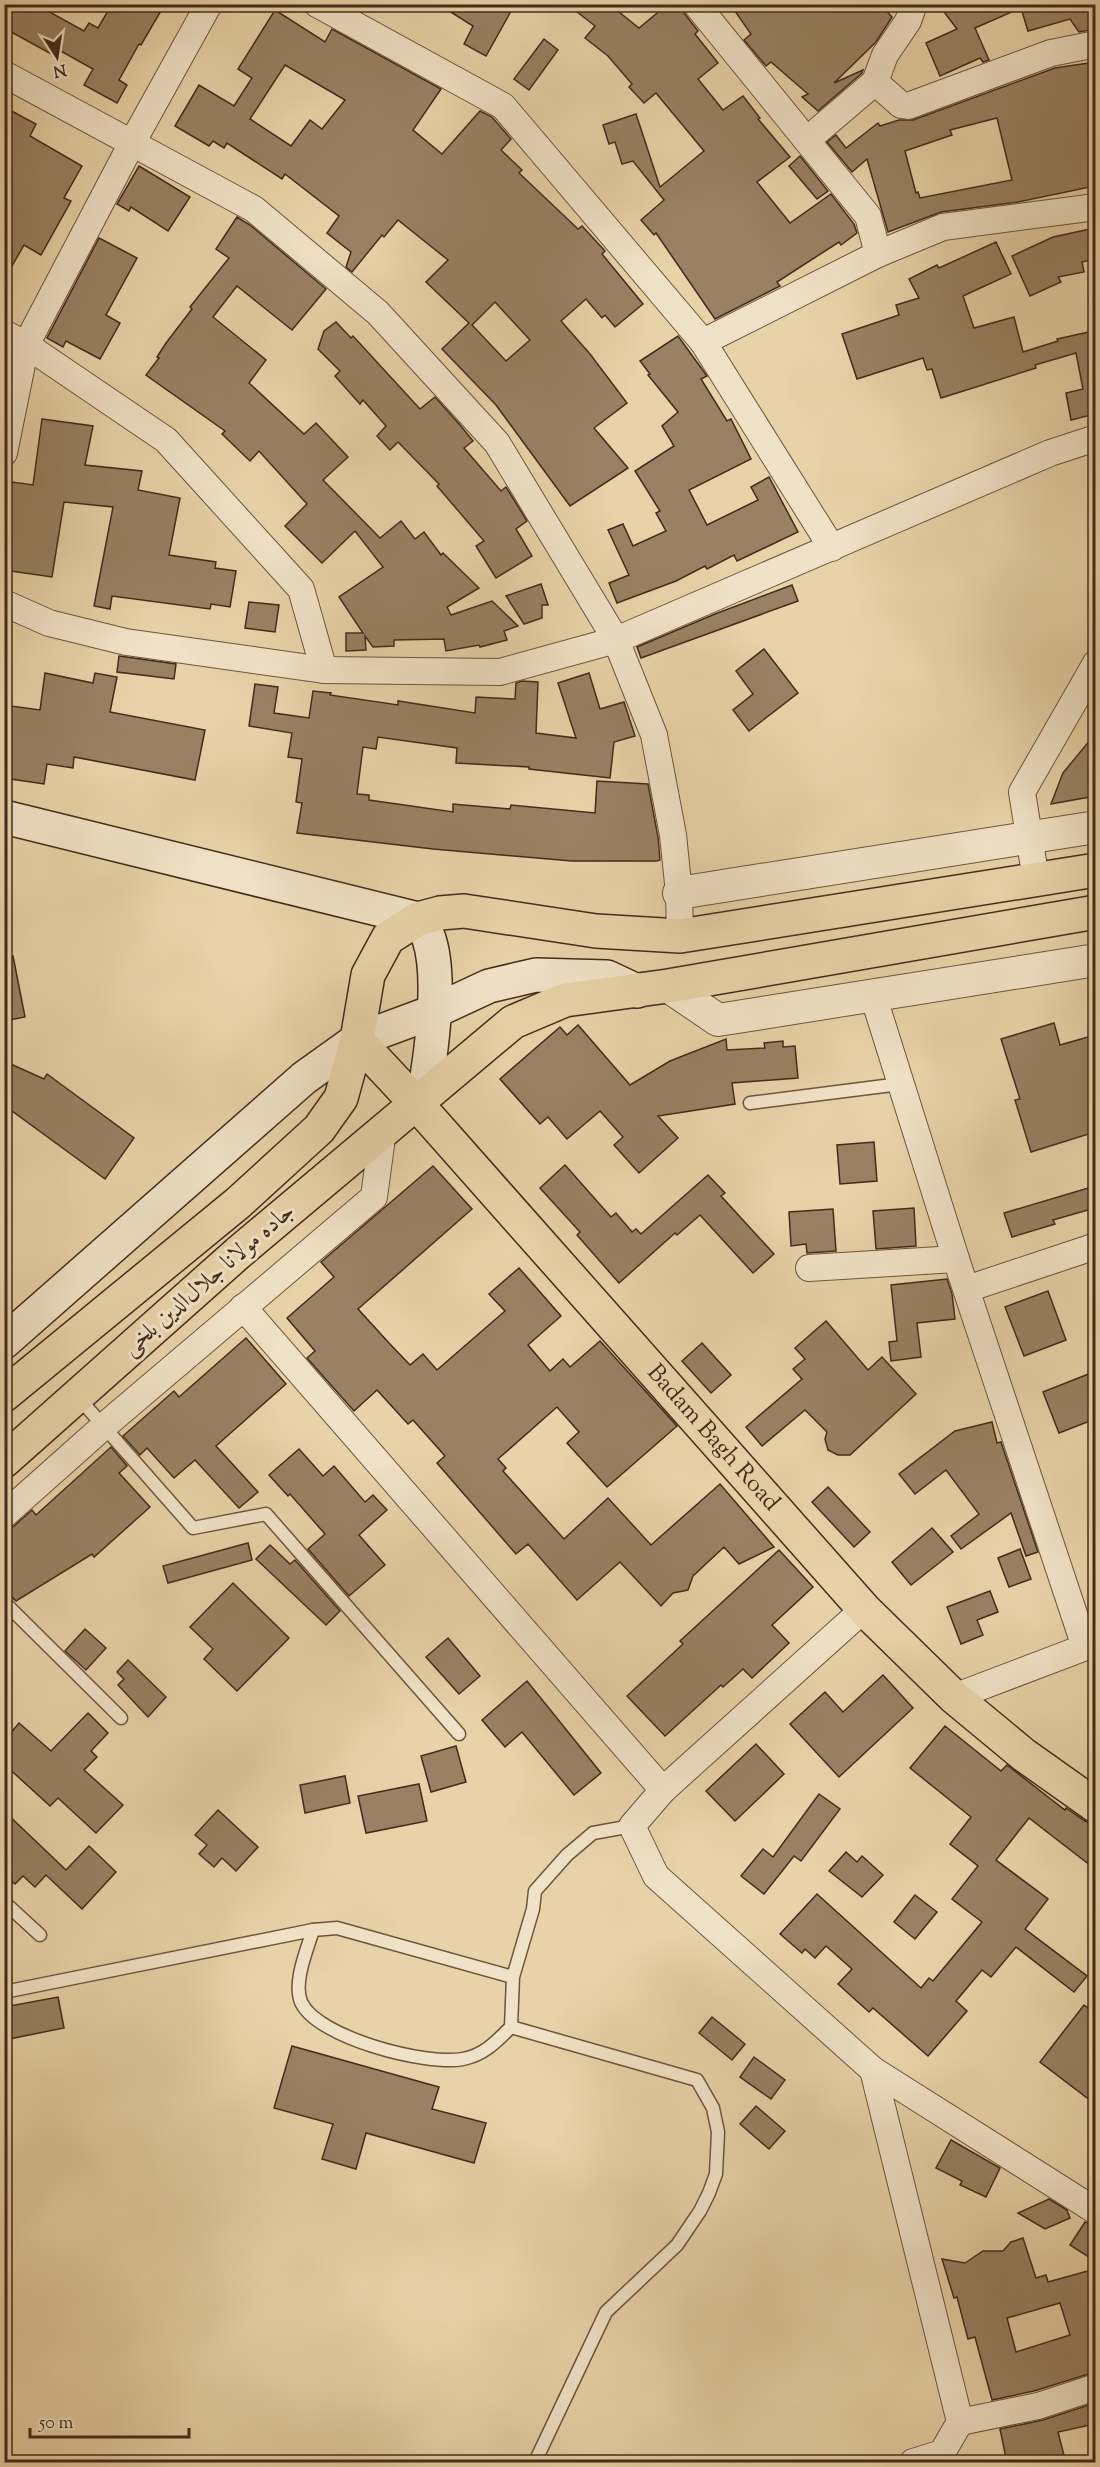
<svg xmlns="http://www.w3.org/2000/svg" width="1100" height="2467" font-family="'Sorts Mill Goudy',Amiri,serif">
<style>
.building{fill:#998163;stroke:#442a1a;stroke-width:1.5;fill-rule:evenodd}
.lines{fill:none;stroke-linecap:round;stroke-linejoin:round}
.service-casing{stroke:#6d543d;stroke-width:15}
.minor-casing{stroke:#6d543d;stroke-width:28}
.tertiary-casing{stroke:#6d543d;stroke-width:34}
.secondary-casing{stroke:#442a1a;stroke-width:36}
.primary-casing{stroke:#442a1a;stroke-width:36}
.service{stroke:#f0e2c6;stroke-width:12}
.minor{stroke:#f0e2c6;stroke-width:26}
.tertiary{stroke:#f0e2c6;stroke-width:32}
.secondary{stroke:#f0e2c6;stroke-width:33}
.primary{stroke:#e8d2a7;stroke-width:33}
.labels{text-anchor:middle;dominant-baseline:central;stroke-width:6;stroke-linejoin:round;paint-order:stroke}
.street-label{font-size:24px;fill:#442a1a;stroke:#f0e2c6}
</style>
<rect width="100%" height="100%" fill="#e8d2a7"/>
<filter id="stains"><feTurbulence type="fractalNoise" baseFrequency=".00333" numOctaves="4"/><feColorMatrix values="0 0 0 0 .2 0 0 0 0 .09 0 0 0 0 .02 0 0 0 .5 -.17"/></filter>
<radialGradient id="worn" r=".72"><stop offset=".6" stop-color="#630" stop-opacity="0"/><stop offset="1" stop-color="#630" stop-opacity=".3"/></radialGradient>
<!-- building -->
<g class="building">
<path d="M4 4H35L84 31 89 23 98 28 112 4H165L141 45 139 44 119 80 127 85 117 103 84 85 93 69 59 50 55 56 4 28Z"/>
<path d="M438 4H515L486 56 464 44 473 26Z"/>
<path d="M567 4H609L639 28 668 4H681L684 13 698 31 695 34 718 63 698 79 723 110 743 96 760 118 758 119 790 157 757 182 790 223 831 194 854 224 857 233 841 245 839 242 777 282 780 286 715 319 656 233 654 235 641 220 664 200 633 161 622 164 615 142 609 144 603 125 636 114 660 187 704 151 656 93 644 103 629 87 632 84 608 56 585 38 595 26Z"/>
<path d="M730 4H880L892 17 876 42 834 83 863 70 862 73 818 111 802 97 808 94 771 62 766 66 744 40 751 34Z"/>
<path d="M938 4H1095V29L1079 32 1070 19 1028 31 1021 8 975 28 989 60 983 62 980 58 940 76 926 43 957 29Z"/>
<path d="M275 10 325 42 332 29 441 89 413 130 442 154 480 111 492 117 511 139 501 150 522 170 519 173 578 229 582 226 605 251 602 254 643 304 615 327 605 315 602 318 586 299 561 321 590 354 627 403 594 428 628 468 570 506 496 405 442 349 469 323 426 282 448 260 398 220 384 237 382 235 352 272 346 267 351 252 327 233 339 216 285 174 282 179 227 143 224 148 213 141 209 146 175 126 199 85 234 106 252 78 238 69ZM285 65 345 100 322 129 310 120 291 146 250 119ZM495 302 530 340 506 361 472 325Z"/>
<path d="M544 39 558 50 529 90 514 79Z"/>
<path d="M1095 62V186L1018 202 941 212 888 232 867 159 852 172 827 142 836 135 846 148 878 123 880 126 899 120H913L1055 68ZM997 118 1012 180 920 198 918 192 916 193 905 151 952 135 950 130Z"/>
<path d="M4 107 36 124 30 136 82 166 64 198 71 201 41 255 24 245 4 280Z"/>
<path d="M800 156 828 191 817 199 789 166Z"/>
<path d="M139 166 190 197 168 231 131 207 129 211 117 204Z"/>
<path d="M237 217 250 225 326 289 292 330 237 286 213 317 266 360 249 383 304 434 316 423 348 457 323 480 380 538 401 521 415 539 424 532 441 555 443 553 479 588 447 607 451 615 492 601 518 626 504 631 507 640 480 647 479 645 446 651 444 639 394 640V646L373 647 365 636 366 650 346 651V633H363L339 597 383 567 355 531 322 563 285 526 307 504 259 451 250 461 222 434 225 431 146 375 159 358 157 357 166 343 192 309 190 307 229 258 216 249Z"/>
<path d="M1095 228V259L1082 262 1084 272 1058 277 1061 282 1030 296 1012 256 1053 237Z"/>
<path d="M99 238 137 258 106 315 120 323 100 359 66 341 63 347 47 338Z"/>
<path d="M996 242 1011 274 963 296 974 328 1014 317 1023 352 1058 341 1057 339 1089 332 1095 366V414L1071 420 1066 393 1083 389 1076 353 1035 365 1036 368 941 398 932 369 927 370 923 358 857 379 842 334 899 315 896 305 919 298 909 279 937 265 939 268Z"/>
<path d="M336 322 351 338 353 336 420 409 435 397 460 425 473 441 464 448 501 491 506 487 527 521 516 529 532 556 496 578 476 546 484 541 437 486 439 484 398 442 390 450 377 436 386 426 363 400 360 404 335 376 340 371 318 349 324 331Z"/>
<path d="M678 336 707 376 701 379 727 421 731 419 751 459 689 490 707 525 758 500 751 487 769 477 798 532 737 561 734 555 707 569 705 566 676 581 617 603 609 583 629 575 608 530 623 524 633 546 666 531 656 513 660 511 635 471 674 446 662 426 678 412 648 375 650 374 640 361Z"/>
<path d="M42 419 93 426 85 465 142 471 138 490 180 498 169 555 216 562 215 568 236 571 230 607 211 604 210 609 112 596 110 609 94 606 113 507 64 502 52 577 4 570V528L12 482 33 485Z"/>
<path d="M541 584 548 605H542V618L524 624 506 596Z"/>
<path d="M792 585 798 601 641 658 637 647 715 614Z"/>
<path d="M249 602 279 605 275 632 245 628Z"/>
<path d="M764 649 798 693 749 731 733 710 753 694 736 671Z"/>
<path d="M119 656 176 664 174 679 117 672Z"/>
<path d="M45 673 93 683 95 673 117 677 110 712 205 730 195 780 74 757 73 768 47 764 44 784 4 778V705L40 710Z"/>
<path d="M589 673 600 709 624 702 635 736 614 742 610 778 529 769V767L456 763 457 748 378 737 376 749 363 747 357 794 369 795V800L453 812V804L510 809 511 805 595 813 597 781 648 784 658 837 660 860 657 861H572L433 849 297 833 302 803 296 802 302 759 288 757 292 733 249 726 255 684 278 687 274 713 309 718 313 691 331 693 330 695 398 705V701L475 713 476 697 515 699 516 683 522 681 538 682 536 733 576 738 558 683Z"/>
<path d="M1095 734V796L1051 804 1063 773Z"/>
<path d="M13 956 25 1017 4 1021V957Z"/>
<path d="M1054 1023 1060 1045 1095 1035V1132L1031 1152 1015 1100 1020 1099 1001 1039Z"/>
<path d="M578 1025 630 1085 670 1061 726 1039 727 1050 765 1048 764 1043 783 1041V1047L795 1046 798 1078 732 1083 735 1104 658 1116 678 1138 639 1173 614 1145 623 1137 600 1111 567 1139 548 1117 540 1124 500 1079 560 1027 567 1035Z"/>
<path d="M4 1061 44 1079 47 1074 134 1138 105 1179 4 1105Z"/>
<path d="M874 1142 877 1181 840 1184 837 1145Z"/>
<path d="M565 1165 611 1217 616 1213 632 1232 636 1229 641 1234 708 1175 725 1193 721 1196 774 1254 753 1273 700 1215 677 1235 675 1233 619 1283 577 1235 580 1232 540 1188Z"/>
<path d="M433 1166 472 1209 358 1309 389 1343 410 1365 423 1354 437 1370 505 1311 489 1294 519 1268 561 1316 528 1345 550 1371 563 1359 570 1367 600 1341 677 1426 607 1487 567 1443 579 1432 557 1407 498 1459 506 1468 503 1471 564 1539 608 1498 651 1545 720 1484 774 1547 739 1564 724 1547 693 1576 688 1590 673 1593 661 1606 620 1562 577 1600 528 1544 516 1554 437 1463 445 1456 413 1420 408 1424 377 1390 354 1411 307 1358 315 1351 287 1318 334 1277 321 1262Z"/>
<path d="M1095 1186V1208L1053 1220 1055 1224 1012 1237 1004 1213Z"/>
<path d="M914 1208 916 1246 876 1249 873 1211Z"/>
<path d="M833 1209 836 1251 807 1253 806 1244 791 1246 789 1212Z"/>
<path d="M947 1279 952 1294 955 1319 917 1323 921 1357 891 1361 889 1342 897 1341 891 1285Z"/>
<path d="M1048 1291 1066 1340 1024 1356 1005 1307Z"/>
<path d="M826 1321 868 1370 882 1357 916 1394 850 1455H838L828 1450 825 1439 827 1432 805 1410 762 1446 746 1427 802 1379 793 1369 805 1359 795 1348Z"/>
<path d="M246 1338 286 1384 216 1446 258 1492 239 1508 195 1460 174 1478 147 1448 140 1455 123 1436 174 1391 179 1397Z"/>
<path d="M702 1343 731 1375 711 1393 682 1361Z"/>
<path d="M1091 1373 1095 1385V1419L1059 1433 1043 1392Z"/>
<path d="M992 1422 997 1443 1001 1442 1038 1552 1026 1556 1011 1513 961 1549 951 1536 979 1514 946 1470 915 1494 899 1474 955 1431Z"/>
<path d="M111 1447 127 1466 119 1473 150 1507 94 1557 92 1554 16 1601 4 1589V1531L14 1526 32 1510 36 1515Z"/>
<path d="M299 1449 323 1476 334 1466 365 1502 373 1495 387 1510 359 1535 385 1565 349 1596 308 1549 325 1534 290 1494 288 1496 269 1475Z"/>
<path d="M828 1487 870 1532 854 1547 812 1502Z"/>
<path d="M932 1528 953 1552 911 1585 892 1562Z"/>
<path d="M248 1543 252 1560 168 1583 163 1566Z"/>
<path d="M270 1545 290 1564 295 1560 340 1611 326 1625 256 1559Z"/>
<path d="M1020 1549 1031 1579 1009 1587 998 1558Z"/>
<path d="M779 1550 813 1587 772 1625 789 1643 752 1678 743 1669 723 1687 721 1685 665 1736 627 1696 683 1644 680 1641Z"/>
<path d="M233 1583 289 1638 237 1691 204 1659 213 1649 190 1627Z"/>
<path d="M990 1591 998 1612 977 1620 983 1635 961 1644 947 1607Z"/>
<path d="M85 1629 106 1648 86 1670 65 1651Z"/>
<path d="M448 1638 480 1676 459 1694 426 1657Z"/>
<path d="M128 1660 166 1697 148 1717 118 1685 124 1679 117 1672Z"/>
<path d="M883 1675 913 1708 839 1777 790 1724 825 1692 843 1712Z"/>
<path d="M527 1681 601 1773 574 1795 522 1732 505 1747 482 1720Z"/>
<path d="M88 1713 108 1733 91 1751 97 1757 84 1770 123 1805 96 1833 58 1798 50 1806 4 1764V1741L19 1723 51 1751Z"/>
<path d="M945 1726 1001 1771 1007 1765 1065 1810 1066 1808 1085 1821 1095 1825V1869L1029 1818 996 1860 1048 1899 1025 1929 1087 1976 1074 1992 1016 1947 991 1977 982 1970 956 2001 967 2011 928 2056 873 2008 869 2012 838 1984 852 1969 826 1946 815 1958 805 1949 802 1953 780 1934 817 1894 921 1988 929 1978 933 1981 982 1922 952 1899 978 1866 950 1844 971 1817 910 1768Z"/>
<path d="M756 1744 784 1774 735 1821 706 1791Z"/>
<path d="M456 1746 466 1782 431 1792 421 1756Z"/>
<path d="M345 1776 350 1803 305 1813 300 1785Z"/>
<path d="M419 1784 427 1821 366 1833 358 1796Z"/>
<path d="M819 1794 840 1809 801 1861 794 1856 764 1894 741 1876 763 1849 773 1857Z"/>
<path d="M218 1810 258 1847 236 1871 222 1858 214 1867 199 1854 207 1845 195 1835Z"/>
<path d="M4 1811 66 1870 89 1846 116 1872 82 1909 46 1875 35 1887 23 1876 15 1884 4 1875Z"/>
<path d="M846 1852 857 1862 862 1856 883 1875 862 1897 829 1871Z"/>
<path d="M915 1895 937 1912 915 1939 894 1922Z"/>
<path d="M58 1997 64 2028 4 2040V2007Z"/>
<path d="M1084 2005 1095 2013V2104L1040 2062Z"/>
<path d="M712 2017 745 2044 732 2060 699 2033Z"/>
<path d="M292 2046 439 2087 432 2109 486 2123 474 2163 366 2133 356 2169 322 2159 333 2124 274 2108Z"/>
<path d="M754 2057 785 2080 771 2099 740 2077Z"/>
<path d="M756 2106 785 2131 769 2149 740 2124Z"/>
<path d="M951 2140 1000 2168 986 2197 960 2185 962 2181 936 2168Z"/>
<path d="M1049 2199 1067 2210 1070 2218 1045 2229 1018 2213Z"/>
<path d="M1085 2222 1095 2226V2261L1070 2245Z"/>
<path d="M1023 2238 1036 2278 1046 2275 1048 2282 1088 2271 1095 2297V2372L1034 2391 992 2400 975 2337 968 2339 957 2297 954 2298 942 2259 965 2263 983 2251H1003L1011 2242ZM1060 2303 1070 2335 1016 2352 1007 2318Z"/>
<path d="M1095 2403V2424L1058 2432 1066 2463H1007L1000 2429 1043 2420Z"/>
</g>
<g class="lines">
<!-- service casing -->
<g class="service-casing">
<g id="service">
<path d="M750 1103 900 1084"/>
<path d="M77 1396 193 1528 266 1514 459 1734"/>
<path d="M4 1602 121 1718"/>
<path d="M4 1902 40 1935"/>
<path d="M513 1977 337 1928 313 1930C307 1950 293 1982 301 2002 317 2038 427 2066 463 2059 484 2055 496 2042 511 2027L513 1977 533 1909 535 1891 567 1855 593 1833 632 1826"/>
<path d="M4 1992 313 1930"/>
<path d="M511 2027 697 2080 713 2108 718 2132 716 2174 709 2193 700 2211 677 2245 606 2312 535 2462"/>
</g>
</g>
<!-- minor casing -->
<g class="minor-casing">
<g id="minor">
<path d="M317 4 503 106 703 342 832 548"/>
<path d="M696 4 868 216 878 254"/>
<path d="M4 74 254 209 378 313 497 443 616 640 654 735 673 835 679 893 680 936"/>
<path d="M875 82 885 55 908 21 914 4"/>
<path d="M807 140 875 82 901 105 908 106 1051 53 1096 44"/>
<path d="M4 333 26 345 166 440 301 589 324 670"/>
<path d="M703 342 878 254 943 227 1096 207"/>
<path d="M4 453 26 345 132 143 209 4"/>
<path d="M4 603 49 623 126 642 324 670 500 672 616 640 1050 453 1096 438"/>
<path d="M1036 880 1022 792 1096 663"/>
<path d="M873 995 956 1259 1085 1647"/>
<path d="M809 1268 956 1259"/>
<path d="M967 1289 1096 1246"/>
<path d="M243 1307 663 1790"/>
<path d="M4 1515 103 1427 374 1197 383 1130"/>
<path d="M864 1609 663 1790 632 1826 656 1876 873 2070 960 2422 942 2453 913 2462"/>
<path d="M954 1697 1096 1643"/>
<path d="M873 2070 1096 2211"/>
<path d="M960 2422 1038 2406 1096 2387"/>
</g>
</g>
<!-- tertiary casing -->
<g class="tertiary-casing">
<g id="tertiary">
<path d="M679 893 1096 827"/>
<path d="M668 986 718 1020 1096 960"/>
</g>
</g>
<!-- secondary casing -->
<g class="secondary-casing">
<g id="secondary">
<path d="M4 817 418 919C422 925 427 932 429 939 442 978 431 1055 424 1095"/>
<path d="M4 1342 304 1078 357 1040 433 1012 489 986 536 975 607 977 637 991"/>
</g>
</g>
<!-- primary casing -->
<g class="primary-casing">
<g id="primary">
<path id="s1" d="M357 1040 415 1102 864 1609 954 1697 1024 1755 1096 1806"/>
<path d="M4 1395 238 1203 319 1129 341 1098 357 1040 368 975 388 938 418 919 440 913 464 911 596 931 680 936 1096 870"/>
<path d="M4 1461 238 1253 513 1022 565 1000 668 986 1096 912"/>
</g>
</g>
<!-- service -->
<use href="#service" class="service"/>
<!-- minor -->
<use href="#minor" class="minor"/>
<!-- tertiary -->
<use href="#tertiary" class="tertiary"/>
<!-- secondary -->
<use href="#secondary" class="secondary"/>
<!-- primary -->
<use href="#primary" class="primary"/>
</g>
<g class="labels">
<!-- street labels -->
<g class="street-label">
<text transform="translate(209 1280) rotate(-41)">جاده مولانا جلال‌الدین بلخی</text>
<text stroke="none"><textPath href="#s1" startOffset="534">Badam Bagh Road</textPath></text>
</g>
</g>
<!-- margin -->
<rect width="1100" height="2467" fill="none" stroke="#e8d2a7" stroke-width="24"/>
<rect x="6" y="6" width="1088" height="2455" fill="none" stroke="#442a1a" stroke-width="3"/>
<rect x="12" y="12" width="1076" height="2443" fill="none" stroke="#442a1a" stroke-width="1.5"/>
<!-- north arrow -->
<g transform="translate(57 57) rotate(168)" stroke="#f0e2c6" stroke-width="4.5" paint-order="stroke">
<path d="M0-4.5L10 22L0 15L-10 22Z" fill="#442a1a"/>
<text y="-9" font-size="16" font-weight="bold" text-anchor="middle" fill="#442a1a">N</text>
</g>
<!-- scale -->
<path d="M30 2428v9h159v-9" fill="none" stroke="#442a1a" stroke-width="3"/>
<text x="39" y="2428" font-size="18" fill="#442a1a" stroke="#f0e2c6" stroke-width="4.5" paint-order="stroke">50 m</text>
<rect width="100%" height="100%" filter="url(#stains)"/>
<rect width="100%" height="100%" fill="url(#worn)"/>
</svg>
